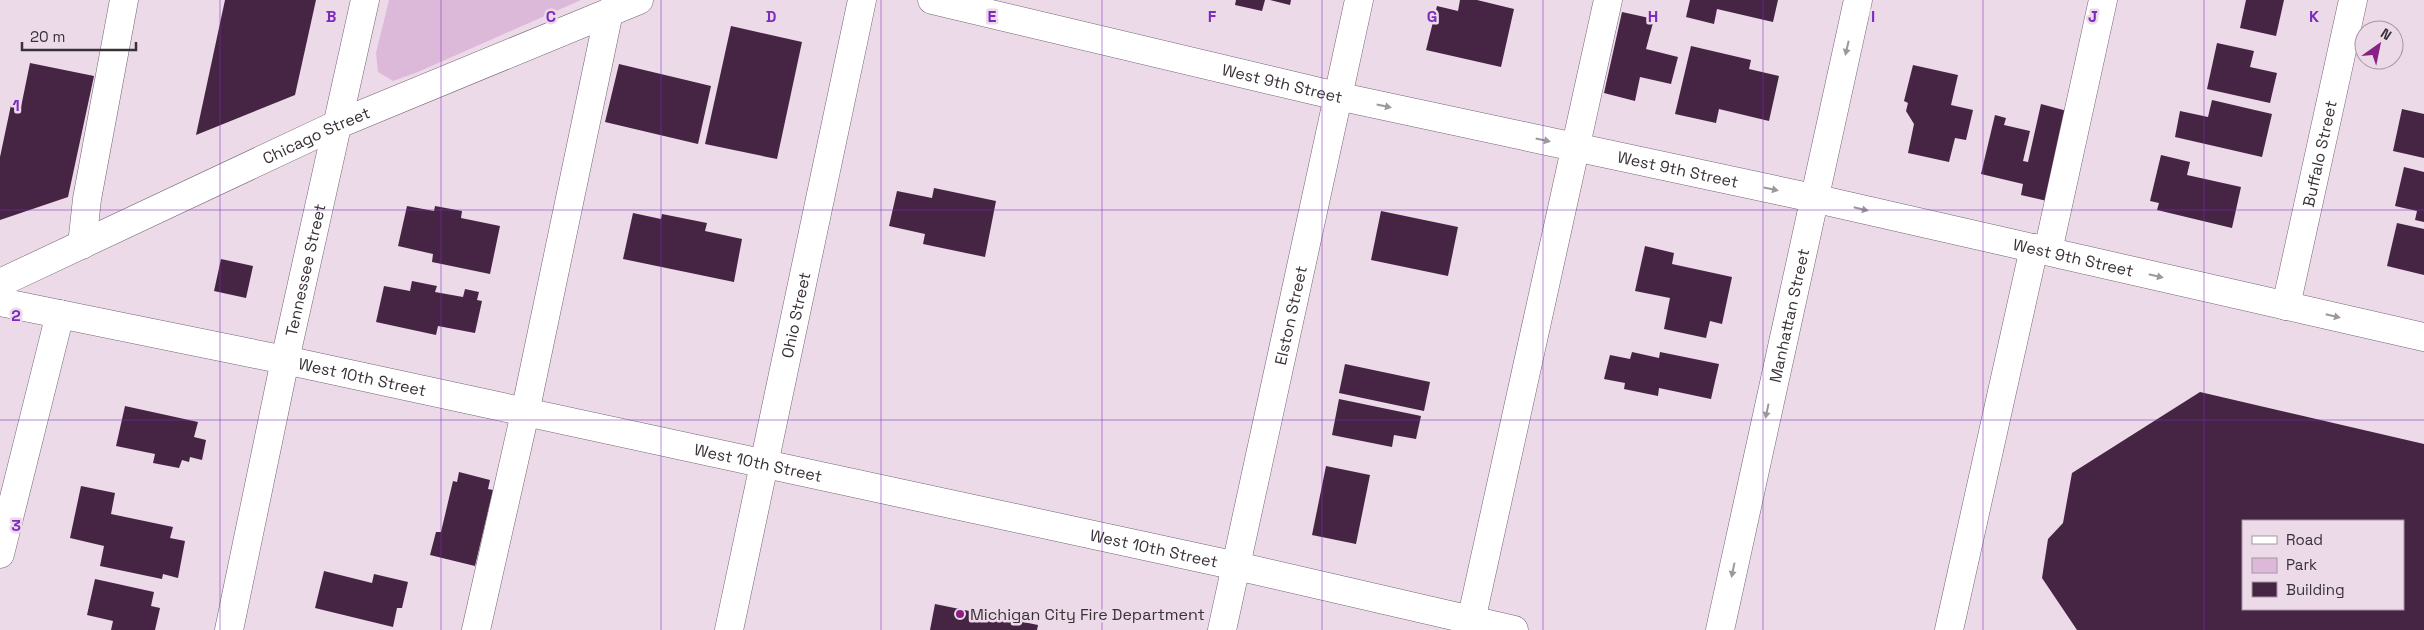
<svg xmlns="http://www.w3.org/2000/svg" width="2424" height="630" font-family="'Space Grotesk',sans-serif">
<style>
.green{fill:#ddb9d9}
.building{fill:#462443;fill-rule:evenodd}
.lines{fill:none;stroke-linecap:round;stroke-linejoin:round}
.minor-casing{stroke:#736472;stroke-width:29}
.minor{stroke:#fff;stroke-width:28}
.oneway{fill:#9c989b}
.grid{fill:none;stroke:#7b2cbf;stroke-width:1;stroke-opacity:0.55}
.poi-dot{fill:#892085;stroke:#ecdae9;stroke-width:2}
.labels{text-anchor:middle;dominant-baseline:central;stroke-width:5;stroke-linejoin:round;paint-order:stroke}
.street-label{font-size:16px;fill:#383137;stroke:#ecdae9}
.poi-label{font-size:16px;fill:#383137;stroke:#ecdae9;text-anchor:start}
.grid-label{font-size:16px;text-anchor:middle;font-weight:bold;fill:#7b2cbf;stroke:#ecdae9;stroke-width:5;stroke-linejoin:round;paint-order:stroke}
</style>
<rect width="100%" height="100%" fill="#ecdae9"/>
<!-- green -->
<path class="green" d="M389 0H581L418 72 393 81 378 72 376 53Z"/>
<!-- building -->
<g class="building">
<path d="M225 0H316L295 95 196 135Z"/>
<path d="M1236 0H1265L1262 11 1235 5Z"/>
<path d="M1270 0H1291L1290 5Z"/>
<path d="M1460 0H1477L1514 9 1501 67 1426 50 1437 6 1458 11Z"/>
<path d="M1690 0H1778L1773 22 1717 9 1714 24 1686 17Z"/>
<path d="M2246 0H2284L2276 36 2240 28Z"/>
<path d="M1622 12 1654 19 1646 49 1678 57 1671 84 1640 77 1635 101 1604 93Z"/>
<path d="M731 26 802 42 777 159 705 144Z"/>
<path d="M2217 43 2254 51 2250 67 2277 73 2270 103 2207 89Z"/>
<path d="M1691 46 1751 60 1749 69 1779 76 1769 121 1719 109 1716 123 1675 114Z"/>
<path d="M30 63 94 76 68 197 0 220V157L11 105 21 107Z"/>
<path d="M619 64 711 86 698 144 605 122Z"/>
<path d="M1913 65 1958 75 1951 105 1973 110 1966 140 1955 138 1949 162 1908 153 1914 124 1906 111 1908 103 1904 101Z"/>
<path d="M2212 100 2272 114 2262 157 2175 137 2180 111 2208 117Z"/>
<path d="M2041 104 2067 111 2047 201 2021 195 2023 184 1981 174 1995 115 2006 118 2004 125 2030 131 2023 161 2028 162Z"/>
<path d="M2402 109 2424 114V158L2393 151Z"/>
<path d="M2161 155 2190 162 2187 175 2241 187 2232 228 2157 210 2159 203 2150 201Z"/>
<path d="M2404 167 2424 172V222L2415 220 2417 211 2395 206Z"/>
<path d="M934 188 996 201 985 257 923 244 925 234 889 226 897 191 932 198Z"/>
<path d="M407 206 434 211 435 206 462 211 461 218 500 226 490 274 432 262 433 254 398 246Z"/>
<path d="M1381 211 1458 227 1448 276 1371 260Z"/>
<path d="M633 213 661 219 662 214 707 223 705 231 742 239 734 282 623 259Z"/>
<path d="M2397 223 2424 229V275L2387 266Z"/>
<path d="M1645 246 1674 253 1672 264 1732 277 1722 324 1710 321 1706 338 1664 329 1670 298 1635 291Z"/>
<path d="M221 259 253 266 246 298 214 291Z"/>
<path d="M412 281 437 286 435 292 463 297 465 289 479 292 477 300 482 301 475 333 438 326 436 335 376 322 384 286 410 291Z"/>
<path d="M1632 352 1659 358 1660 352 1719 364 1711 399 1659 388 1658 396 1624 389 1625 383 1604 379 1610 355 1630 359Z"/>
<path d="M1345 364 1430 382 1424 411 1339 393Z"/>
<path d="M2200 392 2424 444V630H2077L2042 578 2048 539 2063 523 2072 473ZM2243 521H2403V609H2243Z"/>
<path d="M1339 399 1421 416 1416 439 1394 435 1392 447 1332 435Z"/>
<path d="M125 406 198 422 194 437 206 440 202 460 190 457 189 462 182 460 179 468 153 463 155 454 116 446Z"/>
<path d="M1326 466 1370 475 1356 544 1312 535Z"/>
<path d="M459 472 490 480 488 489 493 490 475 566 430 555 436 532H441L453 481 457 482Z"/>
<path d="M81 486 115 493 111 514 173 527 170 538 185 541 178 578 163 574 162 579 100 566 104 546 70 538Z"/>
<path d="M324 571 372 583 374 574 408 582 402 608H397L393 627 315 608Z"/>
<path d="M95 579 154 592 151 606 160 608 155 630H111L113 621 87 615Z"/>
<path d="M935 604 1038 625 1037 630H930Z"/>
</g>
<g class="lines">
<!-- minor casing -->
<g class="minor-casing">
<g id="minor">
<path id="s1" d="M932 0 1337 96 1813 198 2424 337"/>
<path d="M82 245 87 199 124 0"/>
<path d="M2048 251 2103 0"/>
<path id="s2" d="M0 283 336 125 639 0"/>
<path id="s3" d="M0 302 285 360 1237 566 1514 630"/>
<path id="s4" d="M2286 306 2353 0"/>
<path d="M0 554 60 314"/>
<path id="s5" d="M229 630 285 360 365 0"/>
<path d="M476 630 525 413 609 12"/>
<path id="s6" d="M729 630 862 0"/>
<path id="s7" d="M1222 630 1359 0"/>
<path d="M1469 630 1608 0"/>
<path id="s8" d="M1720 630 1858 0"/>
<path d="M1949 630 2034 248"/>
</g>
</g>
<!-- minor -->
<use href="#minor" class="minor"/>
</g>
<!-- one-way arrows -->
<defs><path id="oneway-solid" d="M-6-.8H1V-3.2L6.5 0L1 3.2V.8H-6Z" transform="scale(1.25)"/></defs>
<g class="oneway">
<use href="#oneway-solid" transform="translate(1847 48) rotate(103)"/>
<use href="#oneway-solid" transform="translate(1384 106) rotate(12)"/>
<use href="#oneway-solid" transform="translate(1543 140) rotate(12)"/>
<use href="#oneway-solid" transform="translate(1771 189) rotate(12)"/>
<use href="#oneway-solid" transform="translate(1861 209) rotate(13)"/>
<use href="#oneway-solid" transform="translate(2156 276) rotate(13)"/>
<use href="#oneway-solid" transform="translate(2333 316) rotate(13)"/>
<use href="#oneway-solid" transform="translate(1767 411) rotate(102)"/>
<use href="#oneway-solid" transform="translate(1733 570) rotate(102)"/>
</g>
<!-- grid -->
<path class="grid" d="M220 0V630M441 0V630M661 0V630M881 0V630M1102 0V630M1322 0V630M1543 0V630M1763 0V630M1983 0V630M2204 0V630M0 210H2424M0 420H2424"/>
<!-- markers -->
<circle class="poi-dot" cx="960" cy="614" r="5"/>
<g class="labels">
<!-- street labels -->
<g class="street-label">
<text stroke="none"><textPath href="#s1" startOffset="360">West 9th Street</textPath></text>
<text stroke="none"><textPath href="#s2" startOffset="349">Chicago Street</textPath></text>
<text stroke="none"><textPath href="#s4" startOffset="156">Buffalo Street</textPath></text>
<text stroke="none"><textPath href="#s1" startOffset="765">West 9th Street</textPath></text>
<text stroke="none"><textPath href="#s1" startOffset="1170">West 9th Street</textPath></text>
<text stroke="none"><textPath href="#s5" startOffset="368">Tennessee Street</textPath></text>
<text stroke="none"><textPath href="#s6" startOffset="322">Ohio Street</textPath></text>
<text stroke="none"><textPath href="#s7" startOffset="322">Elston Street</textPath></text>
<text stroke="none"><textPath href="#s8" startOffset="322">Manhattan Street</textPath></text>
<text stroke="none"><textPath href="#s3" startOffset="370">West 10th Street</textPath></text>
<text stroke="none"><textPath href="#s3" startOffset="775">West 10th Street</textPath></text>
<text stroke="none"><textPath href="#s3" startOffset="1180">West 10th Street</textPath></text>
</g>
<!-- poi labels -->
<g class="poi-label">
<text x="970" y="614">Michigan City Fire Department</text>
</g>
</g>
<g class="grid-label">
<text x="331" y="22">B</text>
<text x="551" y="22">C</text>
<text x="771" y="22">D</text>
<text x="992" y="22">E</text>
<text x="1212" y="22">F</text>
<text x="1432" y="22">G</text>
<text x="1653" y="22">H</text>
<text x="1873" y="22">I</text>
<text x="2093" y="22">J</text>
<text x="2314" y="22">K</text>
<text x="16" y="111">1</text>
<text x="16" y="321">2</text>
<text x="16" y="531">3</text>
</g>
<!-- legend -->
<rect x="2242" y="520" width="162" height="90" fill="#ecdae9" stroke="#a496a2"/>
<rect x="2252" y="536" width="25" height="8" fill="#ffffff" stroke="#a496a2"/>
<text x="2286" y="545" font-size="15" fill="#383137">Road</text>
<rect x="2252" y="558" width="25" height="15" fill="#ddb9d9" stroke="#a496a2"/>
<text x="2286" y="570" font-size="15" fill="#383137">Park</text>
<rect x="2252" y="582" width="25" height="15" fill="#462443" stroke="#a496a2"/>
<text x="2286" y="595" font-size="15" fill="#383137">Building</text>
<!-- north arrow -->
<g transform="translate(2379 45) rotate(33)"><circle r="24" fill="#ecdae9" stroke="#a496a2"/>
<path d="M0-4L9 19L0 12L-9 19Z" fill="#892085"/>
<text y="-8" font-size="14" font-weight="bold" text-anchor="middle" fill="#383137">N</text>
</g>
<!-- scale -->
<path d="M22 42v8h114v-8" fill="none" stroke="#383137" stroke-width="2.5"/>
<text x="30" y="42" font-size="15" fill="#383137" stroke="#ecdae9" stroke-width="4" paint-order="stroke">20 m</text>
</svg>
